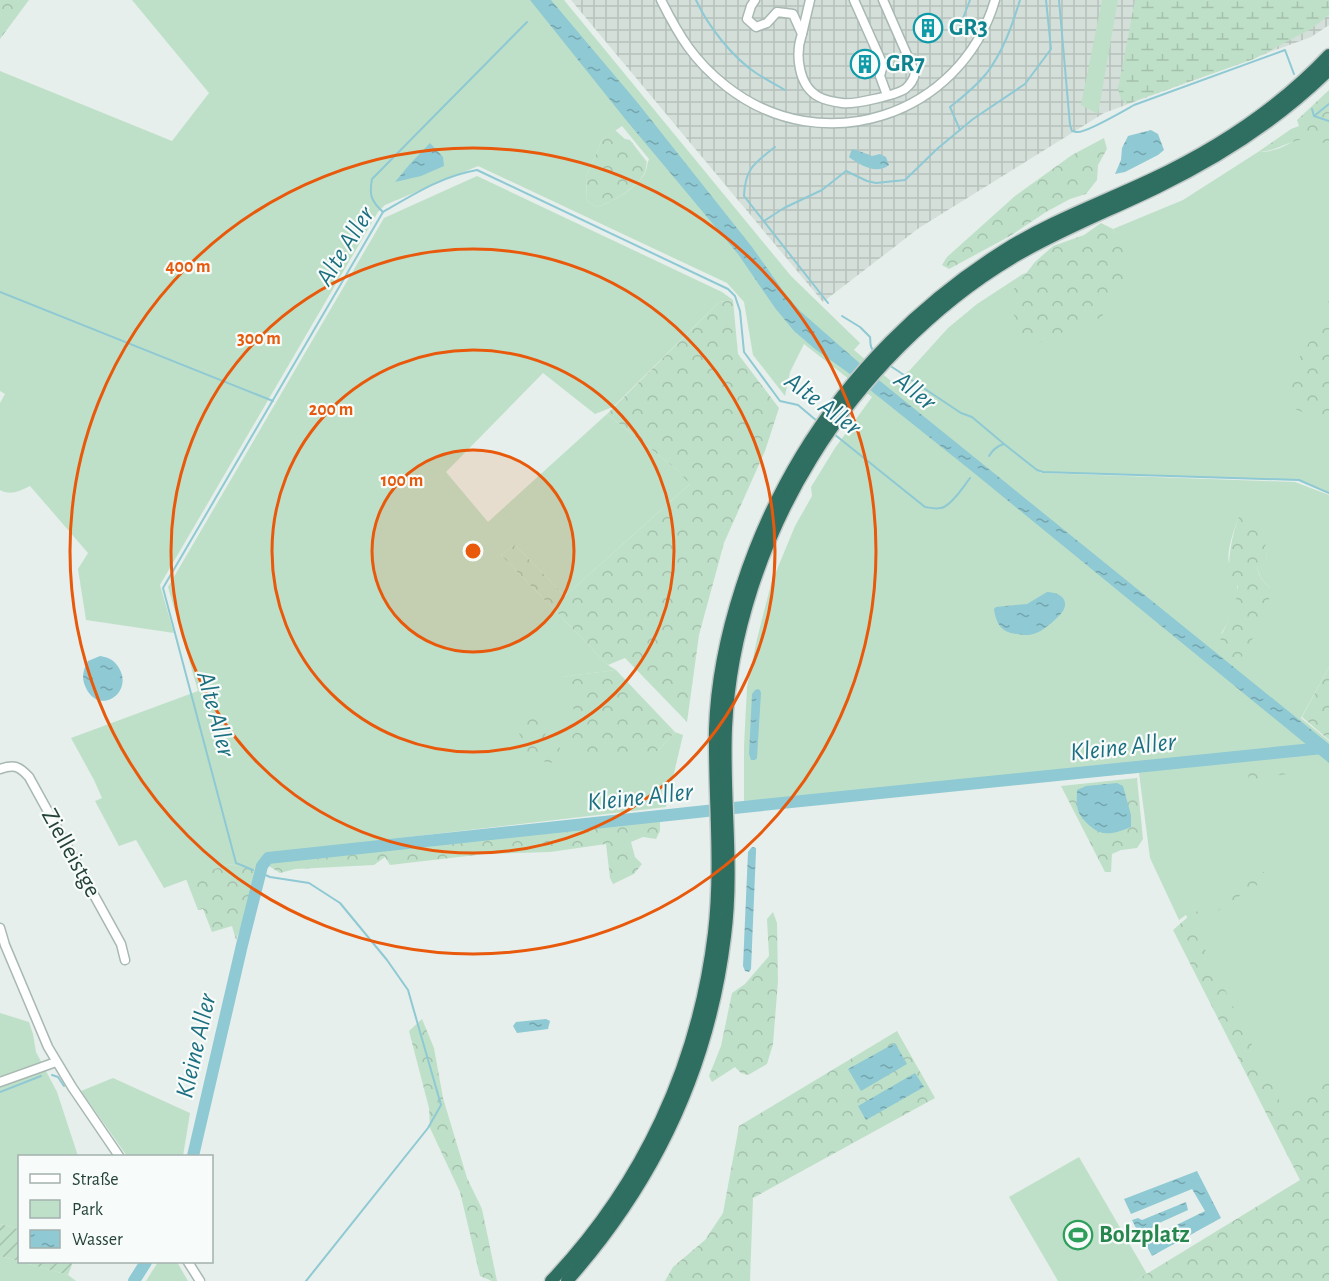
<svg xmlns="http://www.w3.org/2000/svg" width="1329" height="1281" font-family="'Alegreya Sans',sans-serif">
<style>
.industrial{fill:url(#industrial-grid)}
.green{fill:#bfe0c8;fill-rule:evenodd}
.forest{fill:url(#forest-crowns)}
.wetland{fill:url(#wetland-marsh)}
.garden{fill:url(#garden-furrows)}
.water{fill:url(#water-ripples)}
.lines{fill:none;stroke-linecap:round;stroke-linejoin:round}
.stream{stroke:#8ec9d4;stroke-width:2}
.river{stroke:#8ec9d4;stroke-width:12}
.minor-casing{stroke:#a8b8b2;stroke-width:11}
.highway-casing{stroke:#c2cac8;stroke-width:15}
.minor{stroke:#fff;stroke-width:8}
.highway{stroke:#2f6f62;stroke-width:12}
.ring{fill:none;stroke:#e8590c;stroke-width:3}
.labels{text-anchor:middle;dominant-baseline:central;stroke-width:4.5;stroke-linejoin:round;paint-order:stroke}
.culture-label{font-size:24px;font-weight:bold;fill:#0d838f;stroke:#f7fbf9;text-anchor:start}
.street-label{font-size:24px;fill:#24423a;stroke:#f7fbf9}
.leisure-label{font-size:24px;font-weight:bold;fill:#27864d;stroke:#f7fbf9;text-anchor:start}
.water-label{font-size:26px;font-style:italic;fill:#1c6f80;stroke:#f7fbf9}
.centre{fill:#e8590c;stroke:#f7fbf9;stroke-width:3}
.ring-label{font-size:18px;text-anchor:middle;font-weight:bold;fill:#e8590c;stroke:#f7fbf9;stroke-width:4.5;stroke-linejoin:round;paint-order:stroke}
</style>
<defs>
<pattern id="industrial-grid" width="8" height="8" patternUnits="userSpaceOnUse" patternTransform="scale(1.5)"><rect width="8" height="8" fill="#d4dfda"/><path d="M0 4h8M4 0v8" fill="none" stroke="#b6c1bc"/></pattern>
<pattern id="forest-crowns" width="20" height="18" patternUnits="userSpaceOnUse" patternTransform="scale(1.5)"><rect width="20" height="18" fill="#bfe0c8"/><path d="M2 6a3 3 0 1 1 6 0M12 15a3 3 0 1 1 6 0" fill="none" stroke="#a4c1ad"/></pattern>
<pattern id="wetland-marsh" width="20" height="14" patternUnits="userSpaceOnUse" patternTransform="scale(1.5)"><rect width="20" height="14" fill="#bfe0c8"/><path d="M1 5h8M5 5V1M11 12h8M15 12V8" fill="none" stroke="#a4c1ad"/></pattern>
<pattern id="garden-furrows" width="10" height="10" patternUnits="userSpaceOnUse" patternTransform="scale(1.5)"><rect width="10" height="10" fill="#bfe0c8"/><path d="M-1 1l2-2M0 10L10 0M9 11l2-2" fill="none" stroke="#a4c1ad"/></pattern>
<pattern id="water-ripples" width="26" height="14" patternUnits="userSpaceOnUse" patternTransform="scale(1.5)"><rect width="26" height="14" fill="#8ec9d4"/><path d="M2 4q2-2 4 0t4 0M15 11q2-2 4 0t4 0" fill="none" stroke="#74a5ad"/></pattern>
</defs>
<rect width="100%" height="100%" fill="#e6efeb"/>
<!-- industrial -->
<path class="industrial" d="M571 0H1329V25L1311 37 1104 113 919 228 823 302Z"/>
<!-- green -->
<g class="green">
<path d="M132 0H564L791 276 860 343 854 350 891 381 902 376 910 370 948 328 977 304 1023 274 1072 259 1115 233 1113 229 1183 200 1258 152C1289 152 1308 130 1329 110V493L1299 480 1043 472 1038 470 1028 464 1041 473 1295 482 1329 495V667L1301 718 1329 741V1085L1282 1112 1186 915 1179 920 1150 858 1139 773 1032 782 769 807 770 799 744 801V746L747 687 757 639 771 584 795 526 812 496 811 487 835 448 872 397 804 344 790 372 785 396 753 355 744 302 727 283 478 166 385 205 378 212 160 585 174 633 86 620 78 569 88 553 30 486C20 491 10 496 0 490V403L5 394 0 391V71L172 141 209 93ZM622 126 649 159C647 163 647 169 645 173 637 188 612 203 596 207L587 201 586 177 602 140ZM1239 516 1257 518C1265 530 1265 546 1267 560H1257C1257 574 1261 579 1270 588L1221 634C1228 622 1236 608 1238 594 1239 583 1231 574 1229 563 1226 550 1235 528 1239 516Z"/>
<path d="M1102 0H1118L1098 114 1081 105Z"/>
<path d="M477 176 722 292 733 300 719 302 613 407 595 414 543 373 446 472 488 522 607 414 676 469 691 483 565 596 515 545 501 555 608 665 616 670 562 677 658 751 675 732 683 735 666 807 263 854 262 871 229 864 164 888 136 840 119 846 95 801 102 798 94 780 71 738 198 691 168 587 384 218Z"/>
<path d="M0 1013 29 1022 33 1034 36 1052 57 1092 78 1156H20L19 1229 0 1224Z"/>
<path d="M113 1078 190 1113 183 1156H127L81 1091Z"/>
<path d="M1079 1157 1147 1274 1135 1281H1058L1009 1197Z"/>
<path d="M0 1256 68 1275 76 1281H0Z"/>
<path d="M158 1262H177L188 1281H146Z"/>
</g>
<!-- forest -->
<g class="forest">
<path d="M0 0H29L0 39Z"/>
<path d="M1329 90V145C1323 143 1316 139 1310 139 1292 138 1276 152 1258 152L1291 129 1299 126 1297 120Z"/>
<path d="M615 130 625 139 630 140 647 162C646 165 646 169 645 172 638 187 612 203 596 207L587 201 586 177 602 140Z"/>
<path d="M1104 138 1107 149 1098 165 1097 180 1086 194 1070 199 1046 212 1010 236 949 269 942 265 947 257 1015 196 1072 155Z"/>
<path d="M1101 223 1113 229 1127 258 1125 276 1116 295 1100 319 1087 317 1055 337 1025 347 1018 339V325L1009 303 1013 290 1035 262 1053 246 1084 235Z"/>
<path d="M1329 296V423L1295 409 1282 384 1327 315Z"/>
<path d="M733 300 738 354 779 408 765 451 724 543 699 635 687 722 625 658 608 665 501 555 515 545 565 596 690 484 676 469 607 414 719 302Z"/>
<path d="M1247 512C1250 514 1253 515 1256 517 1265 524 1266 549 1267 560H1258C1256 574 1261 579 1270 588 1271 613 1251 640 1239 662L1219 646C1223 625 1238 608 1238 586L1233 585 1229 581C1228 558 1231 538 1239 516Z"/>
<path d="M1329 667V740L1302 717Z"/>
<path d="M616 670 675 732 658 751 573 756 564 733 579 723 561 677Z"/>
<path d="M529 709C542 719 544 725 547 741L560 748 561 756 554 763C520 759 522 748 517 720Z"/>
<path d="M1309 765 1312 768 1313 771 1271 776 1249 780 1248 774 1252 772Z"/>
<path d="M1137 778 1143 839 1137 848 1121 850 1112 854 1111 872H1105L1061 786Z"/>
<path d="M660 818V831L656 839 643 837 631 842 635 857 642 864 634 874 613 884 610 878 606 844 550 852 485 854 390 865 385 857 374 865 295 869 280 873 264 863Z"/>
<path d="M229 864 262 871 236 940 232 926 212 932 203 909 198 910 186 879Z"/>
<path d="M1267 870 1271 876 1226 905 1197 926 1198 935 1283 1108 1329 1077V1281H1135L1300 1180 1173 930 1189 916Z"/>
<path d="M773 912 777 923 778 981 773 1044 767 1064 748 1075 741 1073 735 1067 712 1082 709 1076 721 1046 732 993 745 984 769 956 767 919Z"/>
<path d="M422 1019 434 1048 443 1098 467 1178 482 1209 497 1281H492L480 1276 460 1192 430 1128 429 1108 409 1031Z"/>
<path d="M897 1031 935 1098 753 1198 750 1281H665L673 1267 705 1240 723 1213 739 1126Z"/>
</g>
<!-- wetland -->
<path class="wetland" d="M1135 0H1329V15L1311 29 1254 59 1126 104 1121 99 1118 89Z"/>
<!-- garden -->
<path class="garden" d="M0 1224 19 1229 20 1262H73L68 1275 0 1256Z"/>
<!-- water -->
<g class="water">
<path d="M530 0H551L637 102 752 247 786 295 800 311 880 381 1329 744V763L974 473 850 374 815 349 794 331 775 308 738 254 626 120Z"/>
<path d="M1151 130 1158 134 1164 150 1158 155 1125 172 1115 174 1121 160 1122 148 1128 136Z"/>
<path d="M430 143 443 157 444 166 421 176 395 182 409 165Z"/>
<path d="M852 149 859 151 872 156 880 154 886 157 889 165C876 175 860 165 849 157Z"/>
<path d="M1047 592C1056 592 1069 597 1064 609 1061 616 1043 631 1036 633 1029 636 1024 635 1017 634 1002 633 996 624 994 609L996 607 1027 604Z"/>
<path d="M100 656C110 658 114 660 119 668 134 693 99 716 86 688 81 678 83 670 88 661Z"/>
<path d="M758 689 760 690 761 693 757 758 755 760H751L749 754 752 694 755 690Z"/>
<path d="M1117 783 1123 786 1131 815V827C1115 833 1104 838 1090 826 1085 821 1080 817 1078 810 1076 804 1077 796 1077 790L1086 786Z"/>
<path d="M753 847 756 848V851L751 969 749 972 745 971 743 966 748 852 751 848Z"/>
<path d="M546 1019 550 1021 548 1029 517 1033 513 1026 516 1022Z"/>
<path d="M895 1043 907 1064 861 1091 848 1069Z"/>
<path d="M915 1073 924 1087 866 1120 858 1106Z"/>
<path d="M1197 1171 1221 1218 1152 1256 1144 1241 1205 1211 1192 1189 1131 1214 1124 1199Z"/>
<path d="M1186 1202 1188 1210 1157 1224 1146 1232 1142 1240 1132 1220 1138 1218 1142 1220Z"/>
</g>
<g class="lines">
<!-- stream -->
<g class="stream">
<path d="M696 0C708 26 732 57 756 73 765 79 775 84 785 90"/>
<path d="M1059 0 1070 125 1072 131C1074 131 1075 132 1077 132 1086 133 1125 110 1134 105L1285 50 1294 74"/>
<path d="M957 34 970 0"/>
<path d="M1312 109 1314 116"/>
<path d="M1314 116 1329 104"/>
<path d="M1314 116 1329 121"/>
<path d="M960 130 950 107C963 97 976 86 986 74 1003 52 1012 26 1020 0"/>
<path d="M775 147C755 163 745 168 744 196L828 303"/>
<path d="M383 212C371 201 369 195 372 179L527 22"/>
<path d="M764 221 784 208 822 190 846 171 867 181 876 183 905 180 937 149 973 119 1025 84 1051 49 1046 0"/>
<path d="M0 292 273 401"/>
<path d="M842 316 860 327 870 337C871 343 869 347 874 351"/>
<path d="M889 365 961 413 972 417 1004 444"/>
<path d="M834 434 925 507C932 508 938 510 944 507 954 502 964 486 970 478"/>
<path d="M989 456C993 449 997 446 1004 444L1037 470 1043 472 1299 480 1329 493"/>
<path d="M253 870 236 863 163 588 383 212C414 194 442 176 477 170L728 289 735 296 740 311 744 352 780 401 798 405 817 421"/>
<path d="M261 873 270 877 309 883 340 903 387 960 408 990 441 1105 428 1128 306 1281"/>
<path d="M52 1075 58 1077 64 1086"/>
<path d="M0 1092 41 1076"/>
</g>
<!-- river -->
<g class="river">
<path d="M193 1156 242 945 262 866 268 858 753 806 1323 748"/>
<path d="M134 1281 146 1262"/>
</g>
<!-- minor casing -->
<g class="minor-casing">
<g id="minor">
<path d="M661 0C679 36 694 61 726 86 822 162 961 116 995 0"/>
<path d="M755 0 751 6 747 19 756 27 767 23 777 12 793 14 802 34C795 54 798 86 819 97 825 100 835 102 842 103 853 105 896 95 905 89 910 85 914 79 915 73L883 0"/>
<path d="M854 0 883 65 880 76 887 95"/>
<path d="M802 34 810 0"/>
<path d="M0 769C14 764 19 766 29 777L121 944 125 960"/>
<path d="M0 928 5 945 48 1047 72 1087 119 1156"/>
<path d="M0 1082 56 1062"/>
<path d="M188 1262 200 1281"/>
</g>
</g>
<!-- highway casing -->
<g class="highway-casing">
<g id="highway">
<path d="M551 1281C643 1184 698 1065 714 933 722 865 714 797 715 729 718 637 754 534 801 456 851 373 921 303 1003 251 1049 222 1101 203 1150 180 1216 149 1279 108 1329 55"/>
<path d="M567 1281C655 1182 709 1068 725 936 734 867 723 797 726 728 730 635 763 537 812 458 860 380 933 305 1012 258 1059 230 1109 211 1158 187 1220 157 1279 119 1329 70"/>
</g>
</g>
<!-- minor -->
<use href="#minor" class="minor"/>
<!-- highway -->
<use href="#highway" class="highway"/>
</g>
<!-- distance rings -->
<circle cx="473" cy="551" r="101" fill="#e8590c" fill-opacity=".12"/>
<g class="ring">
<circle cx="473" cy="551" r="101"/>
<circle cx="473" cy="551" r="201"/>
<circle cx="473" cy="551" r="302"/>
<circle cx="473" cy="551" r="403"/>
</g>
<!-- icons -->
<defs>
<g id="building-ring" transform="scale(1.5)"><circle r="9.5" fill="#f7fbf9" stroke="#0f9aa8" stroke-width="1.5"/><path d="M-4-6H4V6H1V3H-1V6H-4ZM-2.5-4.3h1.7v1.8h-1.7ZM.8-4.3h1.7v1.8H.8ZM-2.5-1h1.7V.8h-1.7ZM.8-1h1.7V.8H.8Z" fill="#0f9aa8"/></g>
<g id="stadium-ring" transform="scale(1.5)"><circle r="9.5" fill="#f7fbf9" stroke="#2e9e5b" stroke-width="1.5"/><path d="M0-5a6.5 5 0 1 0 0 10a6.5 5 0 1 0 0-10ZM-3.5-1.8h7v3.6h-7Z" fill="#2e9e5b"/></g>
</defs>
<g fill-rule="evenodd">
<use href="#building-ring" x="928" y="28"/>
<use href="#building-ring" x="865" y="64"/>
<use href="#stadium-ring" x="1078" y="1235"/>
</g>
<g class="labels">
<!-- culture labels -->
<g class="culture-label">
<text x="949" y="28">GR3</text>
<text x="886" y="64">GR7</text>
</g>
<!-- street labels -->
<g class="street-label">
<text transform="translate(71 853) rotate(61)">Zielleistge</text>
</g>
<!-- leisure labels -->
<g class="leisure-label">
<text x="1099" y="1235">Bolzplatz</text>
</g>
<!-- water labels -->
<g class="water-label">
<text transform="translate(345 246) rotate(-58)">Alte Aller</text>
<text transform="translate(915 391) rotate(39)">Aller</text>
<text transform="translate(823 404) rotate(37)">Alte Aller</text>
<text transform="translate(216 714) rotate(75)">Alte Aller</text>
<text transform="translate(1123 747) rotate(-6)">Kleine Aller</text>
<text transform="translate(640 797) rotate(-6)">Kleine Aller</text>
<text transform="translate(196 1046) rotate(-77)">Kleine Aller</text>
</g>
</g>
<circle cx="473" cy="551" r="9" class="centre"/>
<g class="ring-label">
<text x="188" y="272">400 m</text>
<text x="259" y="344">300 m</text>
<text x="331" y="415">200 m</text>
<text x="402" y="486">100 m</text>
</g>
<!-- legend -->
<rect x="18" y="1155" width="195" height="108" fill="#f7fbf9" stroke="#a3b1ad" stroke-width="1.5"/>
<rect x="30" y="1174" width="30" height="9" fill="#ffffff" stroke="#a3b1ad" stroke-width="1.5"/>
<text x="72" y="1185" font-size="18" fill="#24423a">Straße</text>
<rect x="30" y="1200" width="30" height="18" fill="#bfe0c8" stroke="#a3b1ad" stroke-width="1.5"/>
<text x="72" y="1215" font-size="18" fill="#24423a">Park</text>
<rect x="30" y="1230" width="30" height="18" fill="url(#water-ripples)" stroke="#a3b1ad" stroke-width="1.5"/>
<text x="72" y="1245" font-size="18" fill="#24423a">Wasser</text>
</svg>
